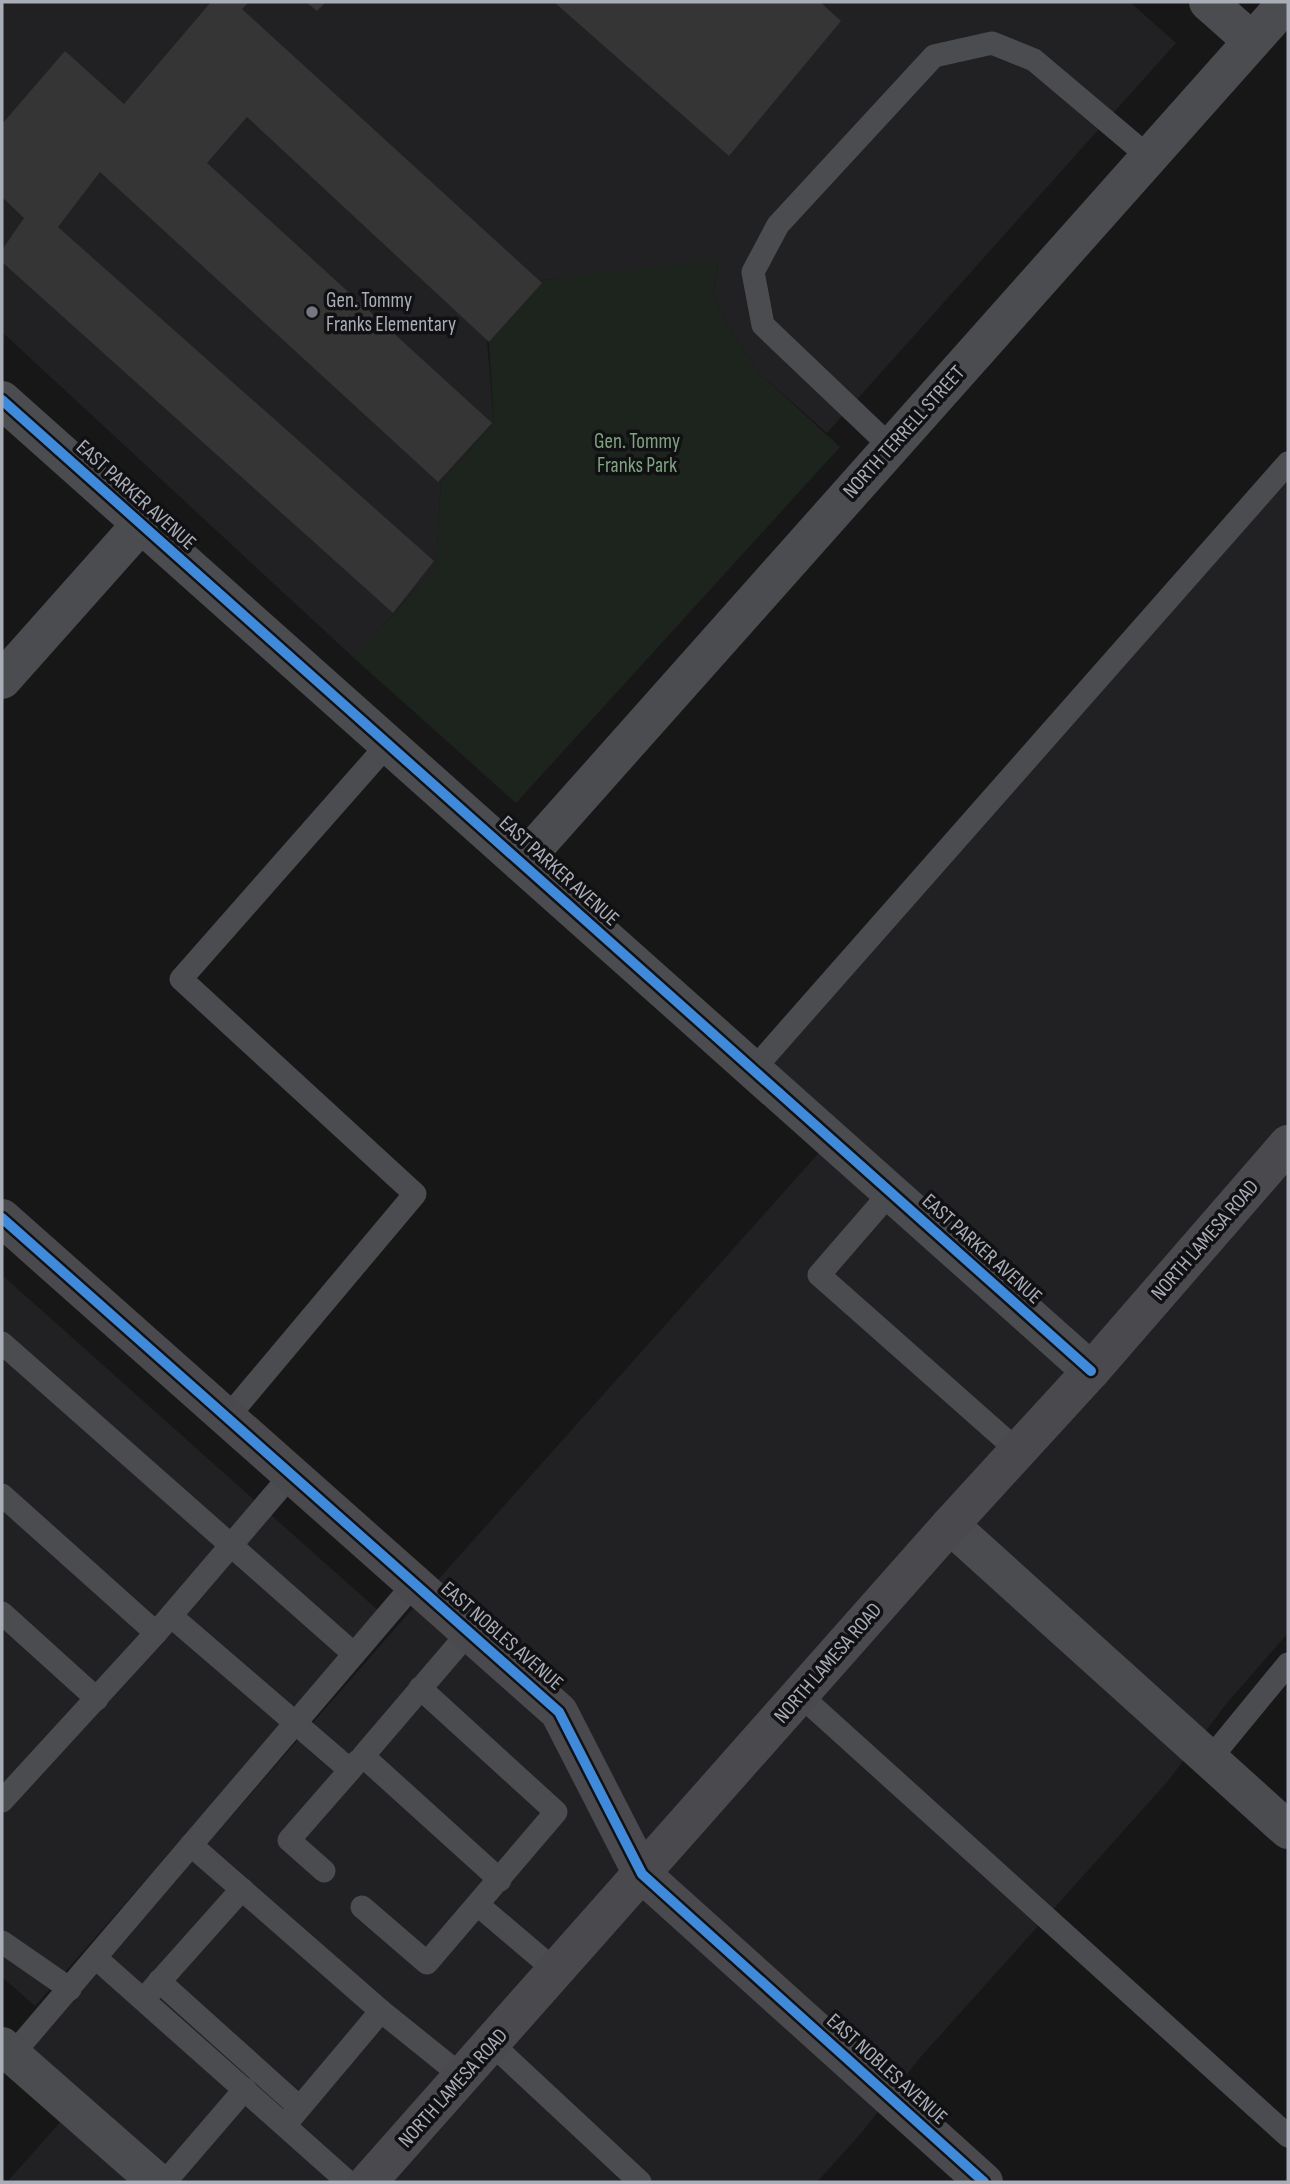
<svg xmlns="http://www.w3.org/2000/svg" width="1290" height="2184" font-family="'Sofia Sans Condensed',sans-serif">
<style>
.built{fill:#212123}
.green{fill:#1d241e}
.building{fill:#353536}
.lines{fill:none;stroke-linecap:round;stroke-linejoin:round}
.lane{stroke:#4b4c50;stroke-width:23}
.street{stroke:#4b4c50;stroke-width:38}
.secondary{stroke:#4a4a4e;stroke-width:38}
.cycleway-casing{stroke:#111113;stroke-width:15}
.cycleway{stroke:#408adc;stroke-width:10}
.poi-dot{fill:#757880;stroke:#111113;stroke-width:2.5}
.labels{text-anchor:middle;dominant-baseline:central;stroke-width:7;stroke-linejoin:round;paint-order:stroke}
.poi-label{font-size:21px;fill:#a8adb8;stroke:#111113;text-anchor:start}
.street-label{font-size:21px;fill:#a8adb8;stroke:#111113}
.park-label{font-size:21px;fill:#7fa381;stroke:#111113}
</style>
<rect width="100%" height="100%" fill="#171717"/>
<!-- built -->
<g class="built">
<path d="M2 2H1130L1176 43 827 433 760 374 733 335 713 295 718 261 544 280 487 341 494 423 441 482 436 567 354 658 2 332Z"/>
<path d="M1288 454V1633L1227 1703 1168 1781 918 2060 863 2131 817 2182H7L72 2109 18 2060 428 1591 833 1137 754 1067Z"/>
<path d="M2 1275 381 1613 35 2006 2 1977Z"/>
</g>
<!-- green -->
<path class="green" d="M718 260 713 295 733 335 760 374 840 447 516 803 354 658 436 567 441 482 494 423 489 342 544 280Z"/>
<!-- building -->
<g class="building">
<path d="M211 2H249L242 9 542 283 489 342 247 117 207 163 492 423 438 482 100 172 58 227 434 561 393 613 2 262V250L24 218 2 197V124L65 51 124 104Z"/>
<path d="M306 2H326L317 11Z"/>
<path d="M554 2H820L841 21 729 156Z"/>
</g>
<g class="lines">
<!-- lane -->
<g class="lane">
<path d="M891 447 763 325 753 272 778 225 934 56 992 43 1034 60 1149 157"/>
<path d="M753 1070 1288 463"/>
<path d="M890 1193 819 1275 1018 1451"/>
<path d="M2 1343 354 1654"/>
<path d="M227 1418 415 1194 181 979 388 744"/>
<path d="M2 1495 156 1633"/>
<path d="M2 1613 97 1699"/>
<path d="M171 1616 350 1770"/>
<path d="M469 1632 363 1756 500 1880"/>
<path d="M800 1695 1288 2136"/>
<path d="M1210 1759 1288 1664"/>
<path d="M2 1801 156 1633 291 1475"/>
<path d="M191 1845 381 2011 463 2077"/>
<path d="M324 1871 289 1840 358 1761"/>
<path d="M478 1905 557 1972"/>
<path d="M362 1907 427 1963 556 1812 420 1688"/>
<path d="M2 1942 70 1989"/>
<path d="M96 1958 348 2182"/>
<path d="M159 1981 299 2107"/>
<path d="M151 1991 242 1889"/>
<path d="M492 2044 640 2182"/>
<path d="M12 2055 414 1584"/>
<path d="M291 2118 381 2011"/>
<path d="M165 2182 245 2089"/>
</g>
<!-- street -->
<g class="street">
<path d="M1208 2 1252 41"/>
<path d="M2 400 1091 1371"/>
<path d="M2 680 140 525"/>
<path d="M521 863 1287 2"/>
<path d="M950 1525 1288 1830"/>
<path d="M2 2046 157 2182"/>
</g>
<!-- secondary -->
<g class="secondary">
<path d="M2 1218 559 1712 642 1874 984 2182"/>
<path d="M368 2182 950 1525 1091 1371 1288 1144"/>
</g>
<!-- cycleway casing -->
<g class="cycleway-casing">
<g id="cycleway">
<path d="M2 400 1091 1371"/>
<path d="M2 1218 559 1712 642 1874 984 2182"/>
</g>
</g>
<!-- cycleway -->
<use href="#cycleway" class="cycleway"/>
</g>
<!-- markers -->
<circle class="poi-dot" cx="312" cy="312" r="7"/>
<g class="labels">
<!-- poi labels -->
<g class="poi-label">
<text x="326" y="300">Gen. Tommy<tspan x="326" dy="24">Franks Elementary</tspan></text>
</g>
<!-- street labels -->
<g class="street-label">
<text transform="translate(904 432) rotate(-48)">NORTH TERRELL STREET</text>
<text transform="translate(136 495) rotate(42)">EAST PARKER AVENUE</text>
<text transform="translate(559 871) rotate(42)">EAST PARKER AVENUE</text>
<text transform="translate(1205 1240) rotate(-49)">NORTH LAMESA ROAD</text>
<text transform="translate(982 1249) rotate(42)">EAST PARKER AVENUE</text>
<text transform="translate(502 1636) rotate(41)">EAST NOBLES AVENUE</text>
<text transform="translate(828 1663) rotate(-49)">NORTH LAMESA ROAD</text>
<text transform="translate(887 2069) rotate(42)">EAST NOBLES AVENUE</text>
<text transform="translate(453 2088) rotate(-48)">NORTH LAMESA ROAD</text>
</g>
<!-- park labels -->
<g class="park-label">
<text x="637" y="441">Gen. Tommy<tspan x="637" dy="24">Franks Park</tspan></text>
</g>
</g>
<!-- border -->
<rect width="1290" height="2184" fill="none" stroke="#a8adb8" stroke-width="7"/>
</svg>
